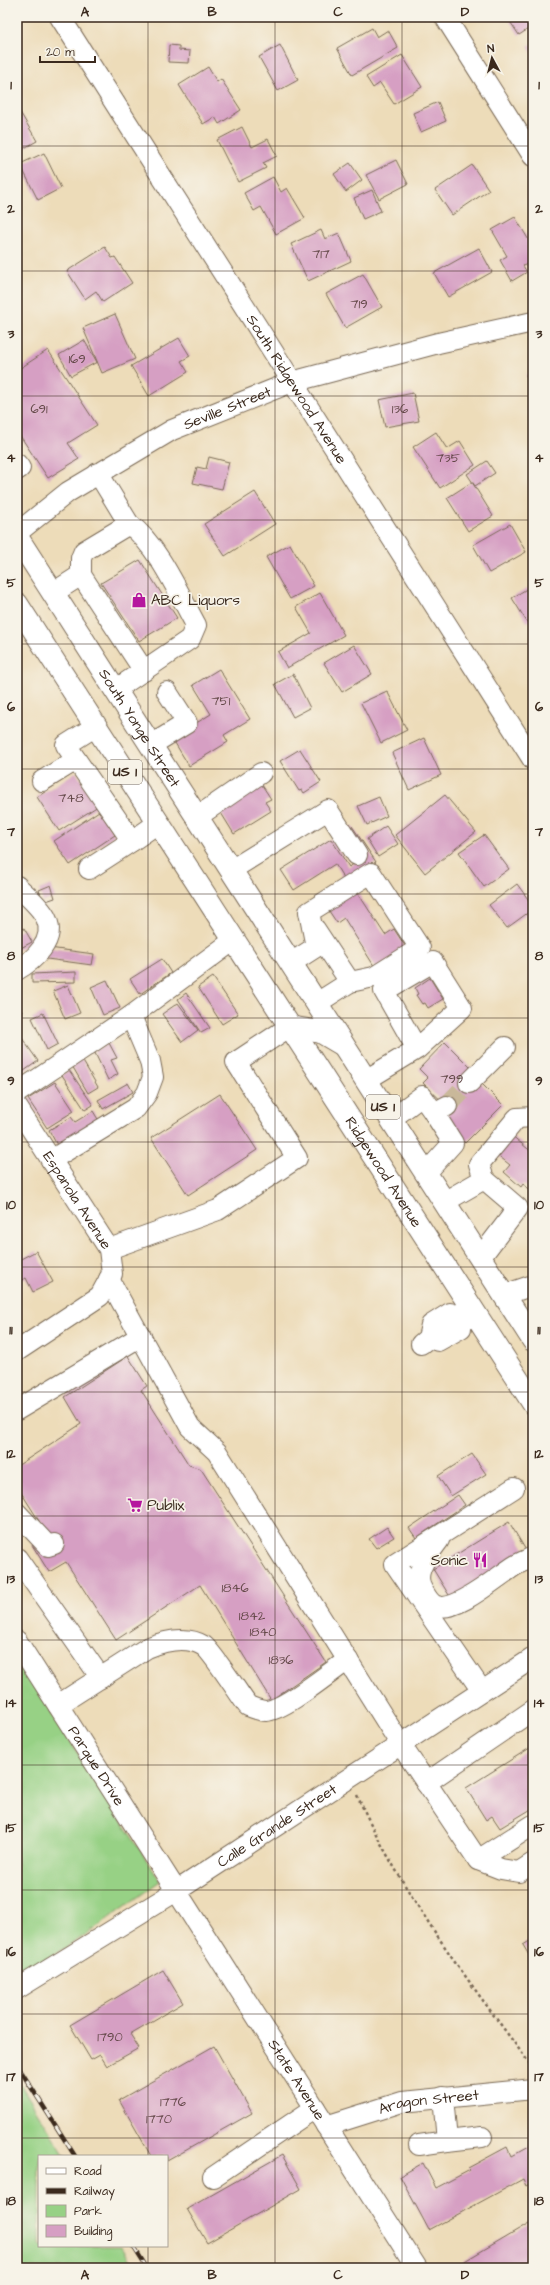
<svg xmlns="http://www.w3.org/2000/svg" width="550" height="2285" font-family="'Architects Daughter',sans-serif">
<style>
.green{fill:#97d185;stroke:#697e52}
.building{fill:#d69fc3}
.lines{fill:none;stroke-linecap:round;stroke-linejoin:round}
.minor-tunnel{stroke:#c9b89a;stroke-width:20;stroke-dasharray:20 10;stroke-linecap:butt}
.minor-casing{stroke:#796854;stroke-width:22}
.major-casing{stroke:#796854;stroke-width:24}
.path{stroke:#796854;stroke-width:2.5;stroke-dasharray:3 3;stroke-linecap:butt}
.minor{stroke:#fff;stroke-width:20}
.major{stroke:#fff;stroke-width:22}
.rail-casing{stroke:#3b2a1e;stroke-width:4.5}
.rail{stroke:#f7f3e8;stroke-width:3;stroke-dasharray:9;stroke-linecap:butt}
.grid{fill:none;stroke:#3b2a1e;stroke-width:1;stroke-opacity:0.55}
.labels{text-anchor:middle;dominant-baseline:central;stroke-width:3.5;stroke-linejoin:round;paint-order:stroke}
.number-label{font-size:13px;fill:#624747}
.shield{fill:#f7f3e8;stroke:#73665b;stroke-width:1}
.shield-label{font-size:14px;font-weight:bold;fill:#3b2a1e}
.street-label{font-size:15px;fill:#3b2a1e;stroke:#f7f3e8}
.poi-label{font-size:15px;fill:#3b2a1e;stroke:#f7f3e8;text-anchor:start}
.neatline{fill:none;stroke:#3b2a1e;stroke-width:1.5}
.grid-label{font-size:13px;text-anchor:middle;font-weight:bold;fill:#3b2a1e}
</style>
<rect width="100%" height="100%" fill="#f7f3e8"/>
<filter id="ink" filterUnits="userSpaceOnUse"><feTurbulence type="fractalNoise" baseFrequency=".025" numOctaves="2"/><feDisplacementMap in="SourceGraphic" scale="8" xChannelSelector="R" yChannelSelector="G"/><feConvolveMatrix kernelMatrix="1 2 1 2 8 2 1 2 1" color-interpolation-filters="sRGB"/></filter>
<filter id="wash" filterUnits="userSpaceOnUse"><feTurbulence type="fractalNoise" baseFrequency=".012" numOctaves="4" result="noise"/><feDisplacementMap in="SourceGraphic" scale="16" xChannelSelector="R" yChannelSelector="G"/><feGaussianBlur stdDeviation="0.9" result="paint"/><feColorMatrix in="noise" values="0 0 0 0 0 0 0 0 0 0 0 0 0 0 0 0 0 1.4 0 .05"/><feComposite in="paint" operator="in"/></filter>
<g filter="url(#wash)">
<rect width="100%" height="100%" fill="#eddcb9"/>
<!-- green -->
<g class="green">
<path d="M17 1659 160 1881 84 1936 17 1977Z"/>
<path d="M17 2079 65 2156H39V2246H121L135 2268H17Z"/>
</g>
<g id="blocks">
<!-- building -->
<g class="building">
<path d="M507 17H533V26L519 35Z"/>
<path d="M372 28 377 37 388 30 398 48 352 75 337 48Z"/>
<path d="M533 43V55L528 46Z"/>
<path d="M169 45 179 46V50L190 51 189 63 168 62Z"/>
<path d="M280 45 298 80 278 91 259 57Z"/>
<path d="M402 55 422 87 394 104 380 83 373 88 366 77Z"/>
<path d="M208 67 217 82 221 79 241 110 219 124 215 117 203 124 179 85Z"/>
<path d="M438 102 446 121 421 132 413 113Z"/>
<path d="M17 107 37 141 17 152Z"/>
<path d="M242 127 252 147 268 139 277 156 263 163 266 168 238 182 217 140Z"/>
<path d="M44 153 61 188 38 200 20 164Z"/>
<path d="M396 160 408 184 379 199 366 175Z"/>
<path d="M350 163 362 180 346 192 334 174Z"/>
<path d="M472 165 489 190 452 215 435 190Z"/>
<path d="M273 177 281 192 287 188 305 218 276 234 261 207 254 211 244 193Z"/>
<path d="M372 190 381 211 363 219 354 198Z"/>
<path d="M515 217 533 247V261L523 266 527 272 512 281 500 260 507 256 492 230Z"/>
<path d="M321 230 325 239 339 233 351 261 308 281 291 244Z"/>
<path d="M105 247 112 258 115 257 132 283 103 302 96 291 85 299 67 271Z"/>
<path d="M479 248 492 272 448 297 434 273Z"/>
<path d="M363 274 382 307 345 328 326 294Z"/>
<path d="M115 314 135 359 102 373 83 328Z"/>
<path d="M179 338 190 356 181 361 188 372 149 396 131 366Z"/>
<path d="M84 340 97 362 71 376 59 355Z"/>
<path d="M48 350 97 425 68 443 79 459 48 478 17 431V365L19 369Z"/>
<path d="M533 372V388L526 375Z"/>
<path d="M413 393 419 421 385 427 379 400Z"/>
<path d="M436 432 447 449 460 441 475 465 440 488 413 447Z"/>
<path d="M209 457 229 462 222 489 193 483 197 467 206 469Z"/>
<path d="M487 461 495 473 475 486 467 474Z"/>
<path d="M472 482 493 516 468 531 447 498Z"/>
<path d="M255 492 275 524 225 556 204 524Z"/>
<path d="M510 524 526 552 489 573 473 545Z"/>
<path d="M290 544 314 586 290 599 266 557Z"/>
<path d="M140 560 177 618 139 641 101 583Z"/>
<path d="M533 585V619L527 622 512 598Z"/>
<path d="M320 593 344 635 287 668 278 652 311 633 296 607Z"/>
<path d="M354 645 372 674 342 692 324 663Z"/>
<path d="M219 669 250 719 224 735 228 742 189 766 172 738 211 714 193 685Z"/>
<path d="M293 674 310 708 293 717 275 684Z"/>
<path d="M387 691 407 730 381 743 361 703Z"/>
<path d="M424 738 441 775 409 790 392 753Z"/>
<path d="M300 749 321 782 304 793 302 790 299 791 280 761Z"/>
<path d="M76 772 98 806 59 831 37 797Z"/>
<path d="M260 782 271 799 265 802 271 811 234 834 218 808Z"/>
<path d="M445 795 476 832 425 873 395 835Z"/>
<path d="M379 797 387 816 367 825 358 806Z"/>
<path d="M99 811 115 835 70 865 54 841Z"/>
<path d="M352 826 376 862 346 882 335 864 294 890 281 870 331 839 349 867 364 857 347 830Z"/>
<path d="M386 826 398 844 378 857 367 839Z"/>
<path d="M484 835 509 869 484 887 459 852Z"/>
<path d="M517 884 533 906V909L507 928 489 905Z"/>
<path d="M51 885 55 898 43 902 39 890Z"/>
<path d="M354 887 385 935 394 929 407 949 376 969 344 918 337 923 325 905Z"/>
<path d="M24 928 32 942 17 950V932Z"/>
<path d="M49 948 94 954 92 965 47 959Z"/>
<path d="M162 959 171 973 140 994 130 979Z"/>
<path d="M76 972V982L32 983V974Z"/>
<path d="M213 977 238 1014 222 1024 198 987Z"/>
<path d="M430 978 443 999 428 1008 425 1003 422 1004 416 995 418 994 415 988Z"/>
<path d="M107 980 120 1008 103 1015 91 987Z"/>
<path d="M68 985 80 1013 65 1019 53 991Z"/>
<path d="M186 993 210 1028 201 1033 178 999Z"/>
<path d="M178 1003 198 1030 182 1042 162 1014Z"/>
<path d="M17 1010 22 1011 18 1024H17Z"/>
<path d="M43 1013 58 1044 47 1050 32 1018Z"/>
<path d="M17 1031 38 1061 24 1071 17 1061Z"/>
<path d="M445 1042 471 1068 479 1081 503 1105 465 1143 442 1119 451 1110 423 1083 428 1078 419 1069Z"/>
<path d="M109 1043 117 1058 111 1060 118 1074 108 1080 94 1051Z"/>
<path d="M81 1058 98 1087 88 1093 71 1064Z"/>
<path d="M69 1070 93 1105 85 1110 62 1075Z"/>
<path d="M55 1082 74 1111 47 1128 28 1099Z"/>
<path d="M128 1083 133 1092 103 1109 98 1100Z"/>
<path d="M220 1094 257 1150 188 1195 151 1138Z"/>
<path d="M93 1111 99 1121 57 1145 49 1130 71 1117 75 1122Z"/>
<path d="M511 1135 533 1153V1192L523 1184 521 1187 504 1172 510 1165 495 1153Z"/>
<path d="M36 1251 53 1282 33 1292 26 1278 17 1282V1261Z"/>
<path d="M128 1356 147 1386 141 1390 189 1465 201 1469 326 1662 271 1700 200 1585 116 1640 66 1562 49 1572 32 1545 48 1535 17 1486V1466L81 1424 65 1397Z"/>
<path d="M472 1454 486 1474 451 1496 438 1476Z"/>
<path d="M458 1495 465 1505 416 1538 409 1528Z"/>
<path d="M509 1522 527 1552 452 1600 433 1569Z"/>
<path d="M387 1527 394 1537 376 1548 369 1539Z"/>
<path d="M533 1746V1808L500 1828 492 1816 486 1820 466 1788Z"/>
<path d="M533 1939V1962L523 1945Z"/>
<path d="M163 1970 183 2003 130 2034 139 2048 107 2066 100 2055 91 2060 70 2025Z"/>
<path d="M214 2046 252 2113 167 2161V2156H151L119 2100Z"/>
<path d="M531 2145 533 2149V2182L526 2186 523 2179 429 2230 400 2176 423 2163 436 2188 470 2170 468 2168 507 2147 511 2156Z"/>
<path d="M282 2155 301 2189 207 2243 187 2209Z"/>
<path d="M529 2223 533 2231V2268H467L463 2262Z"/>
</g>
</g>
</g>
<g filter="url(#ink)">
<use href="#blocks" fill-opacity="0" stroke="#796854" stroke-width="1"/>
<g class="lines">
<!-- minor-tunnel -->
<path class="minor-tunnel" d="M447 1106 469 1083"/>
<!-- minor casing -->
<g class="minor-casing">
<g id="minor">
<path id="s1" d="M60 17 533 760"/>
<path d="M445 17 533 156"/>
<path d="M17 464 20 468 17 470"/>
<path id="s2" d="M17 533 68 492 172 430 292 382 438 343 533 322"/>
<path d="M81 575 144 671"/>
<path d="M53 593 81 575V558L84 551 129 524 98 473"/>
<path d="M115 690 190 639 196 625C179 594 157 544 129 524"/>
<path d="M96 726 66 745 132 841 158 823"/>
<path d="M151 745 187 723 167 692"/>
<path d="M42 781 76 760"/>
<path d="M197 817 261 773"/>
<path d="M89 869 132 841"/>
<path d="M231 870 328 810 357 855"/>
<path d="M17 886C26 895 40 906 46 918 57 940 33 961 17 970"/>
<path d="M315 929 350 982"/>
<path d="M291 963 316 947 309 912 371 873 420 948 374 977 350 982 317 1003"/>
<path d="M366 1080 417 1049 384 991 433 962 462 1008 417 1049"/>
<path d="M469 1083 505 1047"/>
<path d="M17 1093 131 1016 234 940"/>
<path id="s3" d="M17 1107 109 1249 112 1274 100 1296 17 1351"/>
<path d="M391 1119 422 1096 434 1113 447 1106"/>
<path d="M51 1160 136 1108 147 1093 153 1077 150 1061 131 1016"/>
<path d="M426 1173 453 1143 434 1113"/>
<path d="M484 1179 479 1164 517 1118 533 1117"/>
<path d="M444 1202 484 1179 518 1208 480 1258"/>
<path d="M109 1249 218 1210 297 1158 236 1062 289 1027"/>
<path d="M109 1279 190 1427 217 1452 401 1745 478 1860 501 1869 519 1872 533 1863"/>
<path d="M504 1295 533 1285"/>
<path d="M428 1338 438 1341 461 1328V1317"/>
<path d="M421 1344 428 1338 431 1325 450 1313 461 1317"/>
<path d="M17 1410 141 1336"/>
<path d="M17 1513 48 1546 54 1544"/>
<path d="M439 1540C429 1554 411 1573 423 1591 427 1597 430 1604 437 1606 457 1613 499 1575 516 1565 521 1562 527 1560 533 1557"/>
<path d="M17 1558 101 1678"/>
<path id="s4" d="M17 1641 417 2268"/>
<path d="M482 1691 395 1564 514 1488"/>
<path d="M58 1705 147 1648C164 1641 186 1635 204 1646 213 1653 239 1694 248 1706 254 1708 260 1711 266 1711 285 1710 330 1672 348 1660"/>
<path d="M426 1783 533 1710"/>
<path d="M478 1860 533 1825"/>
<path id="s5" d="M17 1989 178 1890 533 1658"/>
<path d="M443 2097 447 2141 482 2137"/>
<path id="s6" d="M326 2126 402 2102 533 2089"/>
<path d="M419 2145 447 2141"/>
<path d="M213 2177 315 2108"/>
</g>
</g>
<!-- major casing -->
<g class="major-casing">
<g id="major">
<path id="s7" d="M17 537 533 1340"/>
<path id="s8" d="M17 604 533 1403"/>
<path d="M289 1027 321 1032 343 1045"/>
</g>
</g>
<!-- path -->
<path class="path" d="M357 1795C401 1893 469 1982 533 2068"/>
<!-- minor -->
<use href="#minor" class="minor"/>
<!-- major -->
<use href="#major" class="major"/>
<!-- rail casing -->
<g class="rail-casing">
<g id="rail">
<path d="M17 2065 75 2156"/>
<path d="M133 2246 147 2268"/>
</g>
</g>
<!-- rail -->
<use href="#rail" class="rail"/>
</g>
</g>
<!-- grid -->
<path class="grid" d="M148 17V2156M275 17V2268M402 17V2268M17 146H533M17 271H533M17 396H533M17 520H533M17 644H533M17 769H533M17 894H533M17 1018H533M17 1142H533M17 1267H533M17 1392H533M17 1516H533M17 1640H533M17 1765H533M17 1890H533M17 2014H533M17 2138H533M148 2246V2268"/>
<!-- icons -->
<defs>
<g id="shop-bare" transform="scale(1.2)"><path d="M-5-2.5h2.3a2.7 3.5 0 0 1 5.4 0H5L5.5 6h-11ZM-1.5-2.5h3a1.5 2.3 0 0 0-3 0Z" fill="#b5179e" stroke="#f7f3e8" stroke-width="2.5" paint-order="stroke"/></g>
<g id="supermarket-bare" transform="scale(1.2)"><path d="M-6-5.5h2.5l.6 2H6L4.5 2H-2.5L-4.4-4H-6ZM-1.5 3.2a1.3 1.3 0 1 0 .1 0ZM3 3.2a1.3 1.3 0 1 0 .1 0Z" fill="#b5179e" stroke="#f7f3e8" stroke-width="2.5" paint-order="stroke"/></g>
<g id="restaurant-bare" transform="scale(1.2)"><path d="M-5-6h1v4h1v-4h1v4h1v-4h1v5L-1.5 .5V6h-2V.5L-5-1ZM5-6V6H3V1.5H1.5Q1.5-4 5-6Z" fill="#b5179e" stroke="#f7f3e8" stroke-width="2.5" paint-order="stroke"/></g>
</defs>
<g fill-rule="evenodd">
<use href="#shop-bare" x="139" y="600"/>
<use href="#supermarket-bare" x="135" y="1505"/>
<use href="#restaurant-bare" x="480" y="1560"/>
</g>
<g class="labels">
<!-- number labels -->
<g class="number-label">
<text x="321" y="254">717</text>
<text x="359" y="304">719</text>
<text x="77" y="359">169</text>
<text x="39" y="409">691</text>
<text x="400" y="409">136</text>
<text x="448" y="458">735</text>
<text x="221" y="701">751</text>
<text x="71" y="798">748</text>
<text x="452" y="1079">799</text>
<text x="235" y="1588">1846</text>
<text x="252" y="1616">1842</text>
<text x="263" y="1632">1840</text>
<text x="281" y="1660">1836</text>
<text x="110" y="2037">1790</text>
<text x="173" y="2102">1776</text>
<text x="159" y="2119">1770</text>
</g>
<!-- shield labels -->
<g class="shield">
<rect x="108" y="760" width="34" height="24" rx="3"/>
<rect x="366" y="1095" width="34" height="24" rx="3"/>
</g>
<g class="shield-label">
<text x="125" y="772">US 1</text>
<text x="383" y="1107">US 1</text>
</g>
<!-- street labels -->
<g class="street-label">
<text stroke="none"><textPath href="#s1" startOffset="441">South Ridgewood Avenue</textPath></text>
<text stroke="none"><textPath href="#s2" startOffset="246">Seville Street</textPath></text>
<text stroke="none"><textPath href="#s7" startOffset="227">South Yonge Street</textPath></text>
<text stroke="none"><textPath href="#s8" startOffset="676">Ridgewood Avenue</textPath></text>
<text stroke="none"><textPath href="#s3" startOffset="111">Espanola Avenue</textPath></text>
<text stroke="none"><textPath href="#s4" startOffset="148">Parque Drive</textPath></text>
<text stroke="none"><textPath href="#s5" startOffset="307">Calle Grande Street</textPath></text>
<text stroke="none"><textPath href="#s4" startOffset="520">State Avenue</textPath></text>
<text stroke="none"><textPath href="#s6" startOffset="106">Aragon Street</textPath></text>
</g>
<!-- poi labels -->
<g class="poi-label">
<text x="151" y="600">ABC Liquors</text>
<text x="147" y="1505">Publix</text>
<text x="468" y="1560" text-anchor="end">Sonic</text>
</g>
</g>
<!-- margin -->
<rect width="550" height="2285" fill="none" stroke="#f7f3e8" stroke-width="44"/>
<!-- legend -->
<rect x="38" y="2155" width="130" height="92" fill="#f7f3e8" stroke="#aca397"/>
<rect x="46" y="2168" width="20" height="6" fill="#ffffff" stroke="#aca397"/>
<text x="74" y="2175" font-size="12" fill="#3b2a1e">Road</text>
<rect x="46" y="2188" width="20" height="6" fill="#3b2a1e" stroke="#aca397"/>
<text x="74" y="2195" font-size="12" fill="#3b2a1e">Railway</text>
<rect x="46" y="2205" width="20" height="12" fill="#97d185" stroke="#aca397"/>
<text x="74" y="2215" font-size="12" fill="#3b2a1e">Park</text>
<rect x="46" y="2225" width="20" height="12" fill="#d69fc3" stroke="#aca397"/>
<text x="74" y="2235" font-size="12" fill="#3b2a1e">Building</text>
<!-- north arrow -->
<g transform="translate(492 58) rotate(353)" stroke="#f7f3e8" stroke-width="3" paint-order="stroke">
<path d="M0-3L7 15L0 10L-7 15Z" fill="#3b2a1e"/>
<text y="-6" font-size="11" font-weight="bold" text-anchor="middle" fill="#3b2a1e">N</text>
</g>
<!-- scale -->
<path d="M40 56v6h55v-6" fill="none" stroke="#3b2a1e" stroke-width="2"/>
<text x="46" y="56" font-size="12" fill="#3b2a1e" stroke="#f7f3e8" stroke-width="3" paint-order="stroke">20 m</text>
<rect x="22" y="22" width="506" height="2241" class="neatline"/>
<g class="grid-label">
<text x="85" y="16">A</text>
<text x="212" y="16">B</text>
<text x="338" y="16">C</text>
<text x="465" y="16">D</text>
<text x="11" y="89">1</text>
<text x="539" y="89">1</text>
<text x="11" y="213">2</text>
<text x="539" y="213">2</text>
<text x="11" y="338">3</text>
<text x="539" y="338">3</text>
<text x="11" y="462">4</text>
<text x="539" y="462">4</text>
<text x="11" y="587">5</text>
<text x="539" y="587">5</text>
<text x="11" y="711">6</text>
<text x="539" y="711">6</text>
<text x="11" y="836">7</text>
<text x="539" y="836">7</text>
<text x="11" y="960">8</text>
<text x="539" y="960">8</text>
<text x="11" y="1085">9</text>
<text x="539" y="1085">9</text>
<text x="11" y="1209">10</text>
<text x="539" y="1209">10</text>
<text x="11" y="1334">11</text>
<text x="539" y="1334">11</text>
<text x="11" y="1458">12</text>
<text x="539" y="1458">12</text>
<text x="11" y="1583">13</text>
<text x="539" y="1583">13</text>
<text x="11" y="1707">14</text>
<text x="539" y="1707">14</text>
<text x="11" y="1832">15</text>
<text x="539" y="1832">15</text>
<text x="11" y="1956">16</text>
<text x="539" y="1956">16</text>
<text x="11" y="2081">17</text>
<text x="539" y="2081">17</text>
<text x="11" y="2205">18</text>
<text x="539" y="2205">18</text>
<text x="85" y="2279">A</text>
<text x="212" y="2279">B</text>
<text x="338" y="2279">C</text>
<text x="465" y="2279">D</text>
</g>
</svg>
